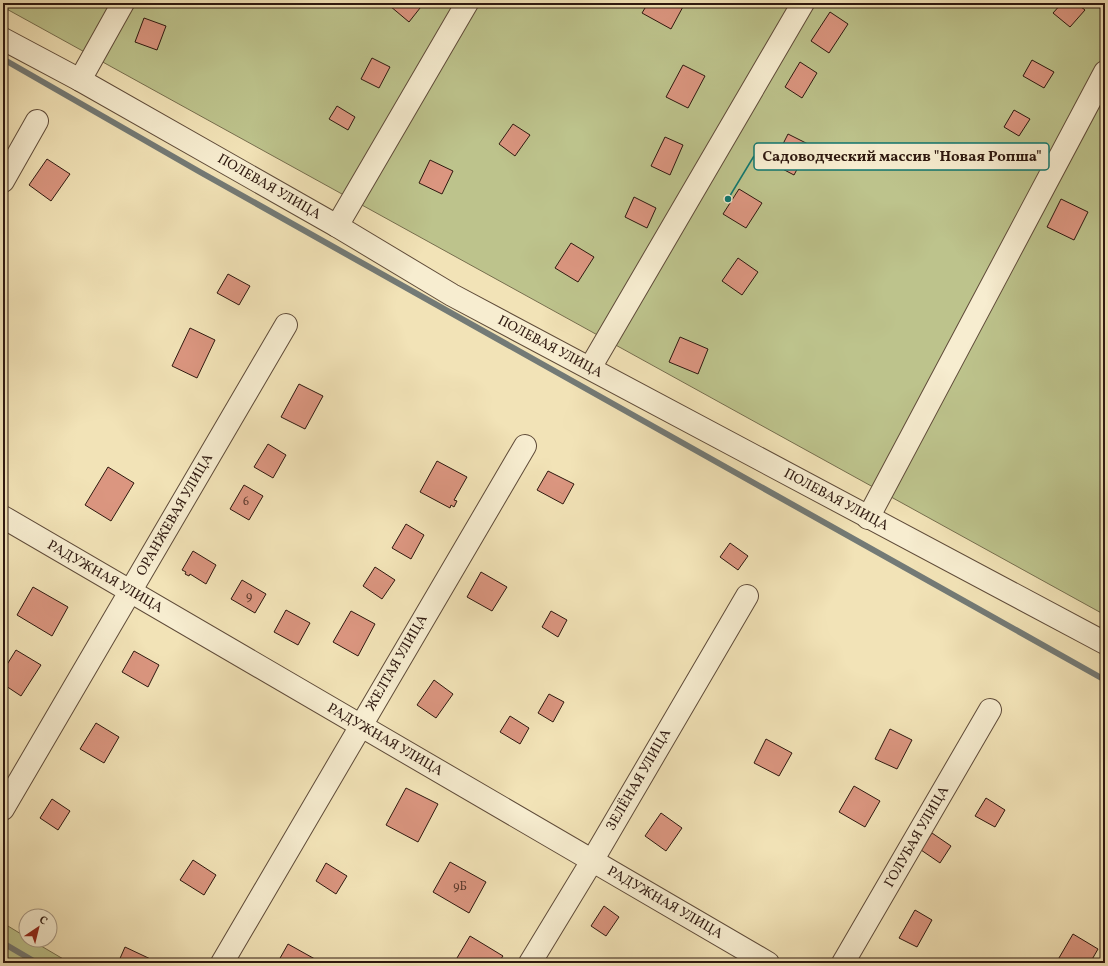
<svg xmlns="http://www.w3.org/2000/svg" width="1108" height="966" font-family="Vollkorn,serif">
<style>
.green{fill:#bdc38c;stroke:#766e4e}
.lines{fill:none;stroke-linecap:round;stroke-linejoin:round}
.stream{stroke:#737a76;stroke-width:6}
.building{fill:#db9680;stroke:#2e180f}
.street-casing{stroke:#5f4b39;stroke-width:24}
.street{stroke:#f7edd0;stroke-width:22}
.labels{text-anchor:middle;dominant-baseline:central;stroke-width:3.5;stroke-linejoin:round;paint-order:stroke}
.number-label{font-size:12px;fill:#59382b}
.street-label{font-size:14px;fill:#2e180f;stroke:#f7edd0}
.leader{fill:none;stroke:#0f766e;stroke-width:1.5}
.callout-dot{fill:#0f766e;stroke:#f7edd0;stroke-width:1.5}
.callout{fill:#f7edd0;stroke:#0f766e;stroke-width:1.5}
.callout-label{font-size:15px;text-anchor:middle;font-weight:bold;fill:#2e180f}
</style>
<rect width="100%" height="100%" fill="#f2e3b7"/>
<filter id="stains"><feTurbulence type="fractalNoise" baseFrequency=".005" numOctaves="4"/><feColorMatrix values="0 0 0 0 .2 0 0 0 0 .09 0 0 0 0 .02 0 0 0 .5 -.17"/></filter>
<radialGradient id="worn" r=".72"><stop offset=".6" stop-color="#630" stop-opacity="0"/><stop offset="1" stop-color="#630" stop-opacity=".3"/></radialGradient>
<!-- green -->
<g class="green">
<path d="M3 3H1105V615L3 7Z"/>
<path d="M3 923 26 937V940H31L70 963H3Z"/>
</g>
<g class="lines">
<!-- stream -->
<g class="stream">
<path d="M3 59 200 172 1105 680"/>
<path d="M3 943 37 963"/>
</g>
</g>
<!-- building -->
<g class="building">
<path d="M392 3H424L409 22 390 6Z"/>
<path d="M648 3H685L671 29 642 13Z"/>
<path d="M1062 3H1076L1085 10 1070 27 1053 13Z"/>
<path d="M830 12 848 24 829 53 811 41Z"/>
<path d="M144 18 166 26 157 50 135 42Z"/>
<path d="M372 58 390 67 379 88 361 79Z"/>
<path d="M1032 60 1054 72 1044 88 1023 76Z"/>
<path d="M800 62 817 73 802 98 785 87Z"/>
<path d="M683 65 705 76 688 108 666 97Z"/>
<path d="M337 106 355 117 348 130 329 119Z"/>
<path d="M1014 110 1030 119 1019 136 1004 127Z"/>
<path d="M513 124 530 135 515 156 499 144Z"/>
<path d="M788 134 810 145 794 175 773 164Z"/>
<path d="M665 137 683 145 670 175 651 166Z"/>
<path d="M47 159 70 174 51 201 29 185Z"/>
<path d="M430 160 453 171 442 194 419 183Z"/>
<path d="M739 189 762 203 746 228 723 214Z"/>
<path d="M634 197 656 208 647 228 625 217Z"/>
<path d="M1061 199 1088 212 1074 240 1047 227Z"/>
<path d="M571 243 594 257 578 282 555 268Z"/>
<path d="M738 258 758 272 742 295 722 281Z"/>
<path d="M228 274 250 286 239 305 217 293Z"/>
<path d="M190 328 215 340 197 378 172 366Z"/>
<path d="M680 337 708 349 698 374 669 362Z"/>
<path d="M299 384 323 396 305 429 281 417Z"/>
<path d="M268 444 286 455 273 478 254 467Z"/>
<path d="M437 461 467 477 454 500 457 501 454 507 451 505 450 508 420 492Z"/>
<path d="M108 467 134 483 111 521 85 505Z"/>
<path d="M548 471 574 484 563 504 537 490Z"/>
<path d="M244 485 263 496 249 520 230 509Z"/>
<path d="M406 524 424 535 411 559 392 548Z"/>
<path d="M730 543 748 556 738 570 720 557Z"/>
<path d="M193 551 216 565 206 584 190 574 189 576 185 574 186 572 182 570Z"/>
<path d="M375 567 395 580 382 599 363 586Z"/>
<path d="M481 572 507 587 492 611 467 597Z"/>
<path d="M242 580 266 594 255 613 231 599Z"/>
<path d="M33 587 68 607 52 636 17 615Z"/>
<path d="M286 610 310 623 298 645 274 632Z"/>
<path d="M351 611 375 624 358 656 333 642Z"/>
<path d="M551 611 567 620 558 637 542 627Z"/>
<path d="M16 650 41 665 21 696 3 684V671Z"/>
<path d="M134 651 159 665 148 687 122 672Z"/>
<path d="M434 680 453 694 436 718 417 705Z"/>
<path d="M549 694 564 702 553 722 538 713Z"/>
<path d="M510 716 529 728 520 744 500 732Z"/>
<path d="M96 723 119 737 104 763 80 749Z"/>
<path d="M890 729 912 740 897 769 875 759Z"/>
<path d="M766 739 792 753 779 776 754 763Z"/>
<path d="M854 786 880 801 865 827 839 812Z"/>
<path d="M406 788 438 804 418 842 386 825Z"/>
<path d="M986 798 1005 810 995 827 975 816Z"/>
<path d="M52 799 70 811 58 830 40 818Z"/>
<path d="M661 813 682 828 666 851 645 836Z"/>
<path d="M932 833 951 846 940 863 921 850Z"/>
<path d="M193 860 216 875 204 895 180 880Z"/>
<path d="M450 862 486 882 469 913 433 892Z"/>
<path d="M326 863 347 876 336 894 316 881Z"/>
<path d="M604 906 619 917 606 936 591 926Z"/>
<path d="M915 910 932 920 917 947 899 938Z"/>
<path d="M1073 934 1098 949 1090 963H1056Z"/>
<path d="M470 936 503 956 498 963H454Z"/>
<path d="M288 944 322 963H284L279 960Z"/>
<path d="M125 947 159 963H118Z"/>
</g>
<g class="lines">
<!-- street casing -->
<g class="street-casing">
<g id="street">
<path d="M3 39 80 80 337 226 452 295 1105 643"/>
<path d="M80 80 123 3"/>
<path d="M3 181 37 121"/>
<path d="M337 226 467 3"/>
<path d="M590 368 803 3"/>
<path d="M3 517 768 963"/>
<path d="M868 518 1105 72"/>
<path d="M3 809 286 325"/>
<path d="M222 963 525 446"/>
<path d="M530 963 592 861 747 596"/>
<path d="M843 963 990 710"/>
</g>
</g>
<!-- street -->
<use href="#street" class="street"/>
</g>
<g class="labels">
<!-- number labels -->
<g class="number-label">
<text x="246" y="502">6</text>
<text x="249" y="597">9</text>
<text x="460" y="887">9Б</text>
</g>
<!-- street labels -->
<g class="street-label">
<text transform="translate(269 187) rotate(30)">ПОЛЕВАЯ УЛИЦА</text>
<text transform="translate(550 347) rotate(28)">ПОЛЕВАЯ УЛИЦА</text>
<text transform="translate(836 500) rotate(28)">ПОЛЕВАЯ УЛИЦА</text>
<text transform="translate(175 515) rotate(-60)">ОРАНЖЕВАЯ УЛИЦА</text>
<text transform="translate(105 577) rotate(30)">РАДУЖНАЯ УЛИЦА</text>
<text transform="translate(397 663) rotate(-60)">ЖЕЛТАЯ УЛИЦА</text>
<text transform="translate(385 740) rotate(30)">РАДУЖНАЯ УЛИЦА</text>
<text transform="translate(639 780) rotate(-60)">ЗЕЛЁНАЯ УЛИЦА</text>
<text transform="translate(917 837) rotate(-60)">ГОЛУБАЯ УЛИЦА</text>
<text transform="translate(665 903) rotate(30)">РАДУЖНАЯ УЛИЦА</text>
</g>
</g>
<!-- callouts -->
<path class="leader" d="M728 199L754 156"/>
<circle class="callout-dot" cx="728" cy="199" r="4"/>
<rect class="callout" x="754" y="143" width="295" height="27" rx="4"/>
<g class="callout-label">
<text x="902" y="161">Садоводческий массив "Новая Ропша"</text>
</g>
<!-- margin -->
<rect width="1108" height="966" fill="none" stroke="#f2e3b7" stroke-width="16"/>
<rect x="4" y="4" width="1100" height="958" fill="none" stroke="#2e180f" stroke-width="2"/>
<rect x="8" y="8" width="1092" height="950" fill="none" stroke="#2e180f"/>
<!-- north arrow -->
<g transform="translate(38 928) rotate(35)"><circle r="19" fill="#f7edd0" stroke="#a79883"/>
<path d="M0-3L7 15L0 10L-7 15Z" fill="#8f2418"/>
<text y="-6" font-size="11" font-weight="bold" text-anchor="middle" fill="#2e180f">С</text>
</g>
<rect width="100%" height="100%" filter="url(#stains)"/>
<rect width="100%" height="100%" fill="url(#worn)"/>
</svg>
